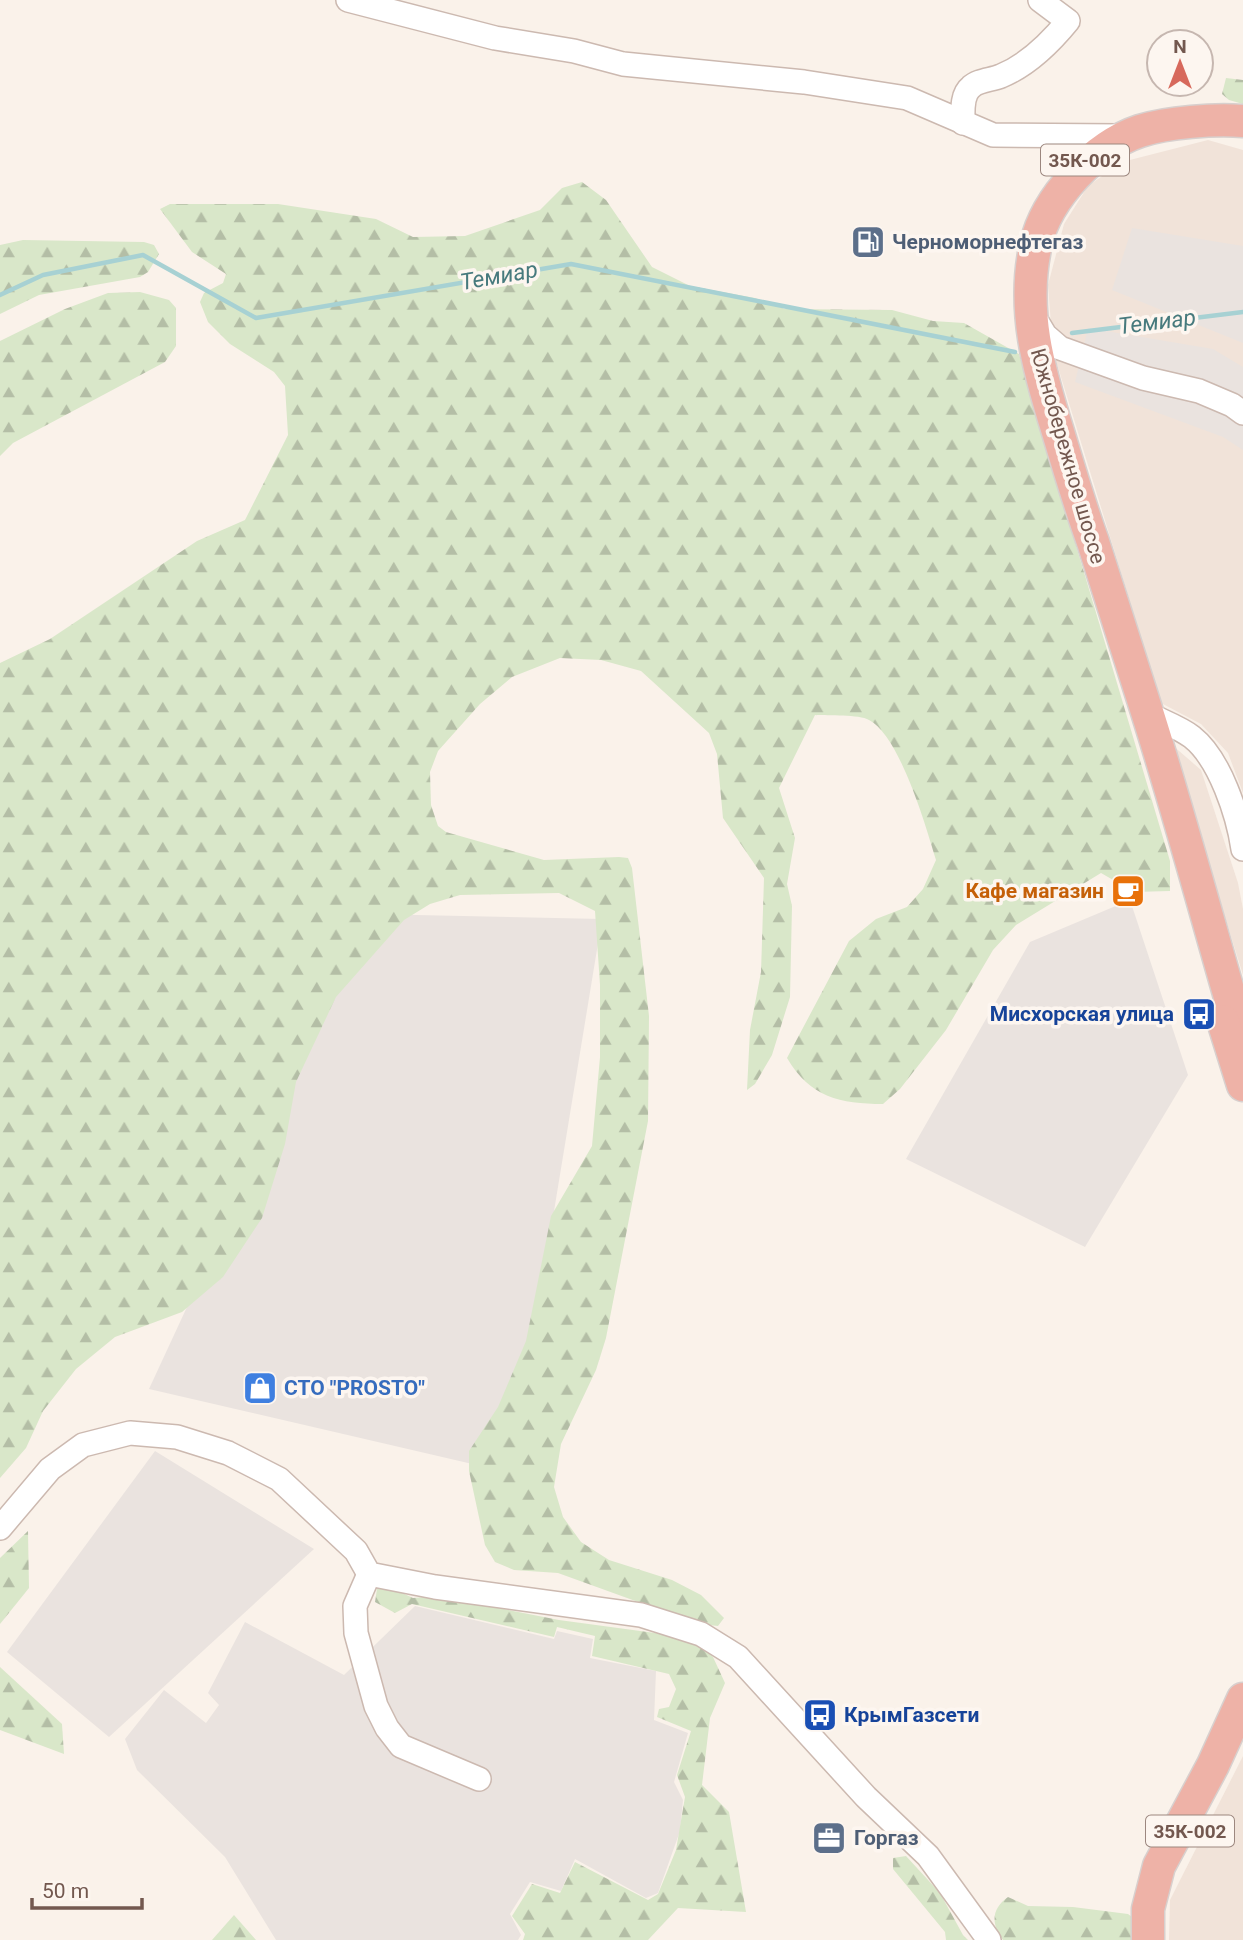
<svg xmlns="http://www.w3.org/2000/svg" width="1243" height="1940" font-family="Roboto,sans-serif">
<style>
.residential{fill:#f1e3d9}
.industrial{fill:#eae3df}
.forest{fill:url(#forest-firs)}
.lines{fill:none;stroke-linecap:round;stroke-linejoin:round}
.stream{stroke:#a7d1d3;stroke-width:4.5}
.minor-casing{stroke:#ccb9b0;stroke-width:26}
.highway-casing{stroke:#d8d0ce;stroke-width:35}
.minor{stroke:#fff;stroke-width:23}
.highway{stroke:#eeb2a7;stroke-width:32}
.labels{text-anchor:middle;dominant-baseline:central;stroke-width:7;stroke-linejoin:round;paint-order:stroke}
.shield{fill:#fdf6f0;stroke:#9c877f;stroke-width:2}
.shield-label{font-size:19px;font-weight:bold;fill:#73584f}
.service-label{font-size:21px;font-weight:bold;fill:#4e5e75;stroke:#fdf6f0;text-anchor:start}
.street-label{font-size:21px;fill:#73584f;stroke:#fdf6f0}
.food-label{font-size:21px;font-weight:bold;fill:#c56008;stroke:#fdf6f0;text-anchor:end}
.transit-label{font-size:21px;font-weight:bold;fill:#164399;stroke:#fdf6f0;text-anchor:end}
.shop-label{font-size:21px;font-weight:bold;fill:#366cbe;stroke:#fdf6f0;text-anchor:start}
.water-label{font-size:23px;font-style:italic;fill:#477a7d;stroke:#fdf6f0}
</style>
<defs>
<pattern id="forest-firs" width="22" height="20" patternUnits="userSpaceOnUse" patternTransform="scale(1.75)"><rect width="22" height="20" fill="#d9e7c9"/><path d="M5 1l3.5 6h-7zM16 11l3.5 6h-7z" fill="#b4bea6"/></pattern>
</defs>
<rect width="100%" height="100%" fill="#faf2ea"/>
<!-- residential -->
<g class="residential">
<path d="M1208 140 1243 150V793L1228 753 1201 724 1161 703 1053 351 1048 285 1064 224 1088 186 1122 162Z"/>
<path d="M1171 744 1201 770 1238 883 1243 909V975Z"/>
<path d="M1243 1756V1940H1169L1170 1900Z"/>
</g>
<!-- industrial -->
<g class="industrial">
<path d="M1132 228 1243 246V343L1112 290Z"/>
<path d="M1088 328 1213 349 1243 367V450L1223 437 1075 382Z"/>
<path d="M1130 900 1188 1075 1085 1247 906 1159 1030 942Z"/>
<path d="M369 914 602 919 511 1473 149 1389Z"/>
<path d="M155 1451 314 1549 109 1737 7 1652Z"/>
<path d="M415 1606 554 1639 557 1631 593 1639 590 1658 656 1671 654 1720 688 1733 674 1782 683 1800 680 1831 658 1893 646 1898 575 1859 561 1891 530 1882 510 1914 521 1935 518 1940H276L225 1857 137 1770 125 1739 164 1690 206 1723 219 1705 208 1693 245 1622 344 1675Z"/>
</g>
<!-- forest -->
<g class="forest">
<path d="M1226 78 1243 80V104L1229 100 1222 94Z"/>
<path d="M582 182 606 200 652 267 690 286 755 298 785 309 892 310 933 321 964 323 1019 354 1170 861V891L1134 892 1101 873 1016 925 993 950 946 1030 900 1089 883 1104C840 1104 810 1097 787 1058L849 941 876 919 907 907 923 889 936 860C926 827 900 736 869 720 859 714 828 716 815 715L779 788 795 838 787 884 792 906 790 997 772 1055 755 1084 747 1090 750 1030 761 972 764 878 723 818 717 754 709 733 641 671 601 660 560 658 512 677 480 704 438 751 430 772 431 805 438 826 446 832 544 860 619 857 628 858 632 868 649 1016 648 1121 606 1338 596 1370 561 1444 554 1487 563 1517 581 1542 609 1560 672 1580 701 1595 724 1618 718 1626 699 1624 558 1573 514 1570 495 1562 485 1545 469 1471V1451L498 1407 526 1341 551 1216 592 1146 600 1057V985L595 911 559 893 460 895 430 904 404 920 336 997 296 1082 285 1144 262 1218 223 1277 182 1312 115 1337 76 1369 43 1411 26 1448 0 1478V663L50 639 197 541 245 520 288 435 285 386 274 372 230 344 208 322 200 302 204 293 223 283 226 274 192 252 160 209 170 204H278L376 219 413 237 465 236 540 210 562 188Z"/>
<path d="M23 240 144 242 154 245 159 254 148 272 140 277 39 295 0 314V245Z"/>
<path d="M140 292 169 300 176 308V346L165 362 13 443 0 456V341L65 309 108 293Z"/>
<path d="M28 1531 29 1588 0 1624V1558Z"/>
<path d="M385 1585 413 1598 437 1596 559 1620 692 1638 713 1657 725 1683 710 1718 702 1785 729 1812 746 1912 678 1908 648 1940H523L525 1934 512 1916 532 1884 560 1893 575 1862 648 1900 658 1894 676 1850 685 1797 677 1775 691 1731 657 1717 659 1709 669 1707 676 1689 669 1674 592 1656 595 1636 557 1627 554 1637 412 1604 395 1613 375 1602 377 1589Z"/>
<path d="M0 1667 62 1724 64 1754 0 1730Z"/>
<path d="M906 1856 940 1893 963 1935 968 1940H946L945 1932 893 1869V1858Z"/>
<path d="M1008 1897 1028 1906 1073 1907 1128 1914 1132 1917V1940H1003C991 1924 991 1909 1008 1897Z"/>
<path d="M234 1915 256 1940H212Z"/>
</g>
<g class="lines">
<!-- stream -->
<g class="stream">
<path d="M0 295 43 275 143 255 256 318 571 264 1015 352"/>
<path d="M1072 333 1243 312"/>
</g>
<!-- minor casing -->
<g class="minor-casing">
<g id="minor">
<path d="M348 0 495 38 574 51 623 64 804 82 907 98 993 135 1120 136"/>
<path d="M963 123C963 112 961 95 971 87 978 80 992 80 1001 76 1028 65 1050 43 1068 21L1040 0"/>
<path d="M1033 315 1045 335 1060 348 1143 378 1199 391 1232 405 1243 413"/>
<path d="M1148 714C1161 721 1179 727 1192 737 1220 759 1238 815 1243 849"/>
<path d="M0 1528 50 1469 83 1445 130 1433 177 1437 228 1453 279 1479 356 1551 369 1574 435 1587 641 1615 701 1634 738 1657 866 1797 928 1856 989 1940"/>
<path d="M369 1574 355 1606 356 1633 376 1706 387 1728 401 1746 479 1779"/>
</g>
</g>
<!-- highway casing -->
<g class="highway-casing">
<g id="highway">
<path d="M1243 121C1214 119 1168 122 1140 131 1095 146 1046 198 1036 244 1021 309 1039 371 1058 432 1069 469 1080 506 1093 542 1112 600 1129 657 1148 715 1182 823 1211 933 1243 1042"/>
<path d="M1223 1021 1243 1085"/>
<path d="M1148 1940V1909L1159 1866 1213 1765 1243 1699"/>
</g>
</g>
<!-- minor -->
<use href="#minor" class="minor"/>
<!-- highway -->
<use href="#highway" class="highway"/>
</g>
<!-- icons -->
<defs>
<g id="fuel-square" transform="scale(1.75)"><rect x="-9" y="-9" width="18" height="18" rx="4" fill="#5c6f8a" stroke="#fdf6f0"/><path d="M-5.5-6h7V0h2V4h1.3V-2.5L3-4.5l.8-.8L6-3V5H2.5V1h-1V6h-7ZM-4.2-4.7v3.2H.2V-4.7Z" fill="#fff"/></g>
<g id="cafe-square" transform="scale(1.75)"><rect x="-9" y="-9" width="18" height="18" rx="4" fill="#e8710a" stroke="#fdf6f0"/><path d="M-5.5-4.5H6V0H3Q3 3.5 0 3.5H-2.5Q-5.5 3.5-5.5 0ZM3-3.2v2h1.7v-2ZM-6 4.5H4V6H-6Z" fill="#fff"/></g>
<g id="bus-square" transform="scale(1.75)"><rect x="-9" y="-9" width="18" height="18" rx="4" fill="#1a4fb4" stroke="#fdf6f0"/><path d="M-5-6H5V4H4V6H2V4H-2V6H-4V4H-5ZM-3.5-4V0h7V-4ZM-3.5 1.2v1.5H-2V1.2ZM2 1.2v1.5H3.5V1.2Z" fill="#fff"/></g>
<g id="shop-square" transform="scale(1.75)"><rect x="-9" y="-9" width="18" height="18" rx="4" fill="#3f7fe0" stroke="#fdf6f0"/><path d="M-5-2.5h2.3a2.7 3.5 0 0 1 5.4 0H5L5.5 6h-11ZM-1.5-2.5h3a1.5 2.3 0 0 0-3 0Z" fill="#fff"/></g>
<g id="office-square" transform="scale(1.75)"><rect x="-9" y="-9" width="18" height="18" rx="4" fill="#5c6f8a" stroke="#fdf6f0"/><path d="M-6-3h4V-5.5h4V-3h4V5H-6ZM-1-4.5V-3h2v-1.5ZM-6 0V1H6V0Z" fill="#fff"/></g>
</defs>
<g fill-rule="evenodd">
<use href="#fuel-square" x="868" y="242"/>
<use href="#cafe-square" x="1128" y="891"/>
<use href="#bus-square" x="1199" y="1014"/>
<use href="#shop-square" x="260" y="1388"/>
<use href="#bus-square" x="820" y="1715"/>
<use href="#office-square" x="829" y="1838"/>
</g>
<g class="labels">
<!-- shield labels -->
<g class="shield">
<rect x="1041" y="144.5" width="88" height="31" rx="5"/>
<rect x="1146" y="1815.5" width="88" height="31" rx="5"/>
</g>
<g class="shield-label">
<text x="1085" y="160">35К-002</text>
<text x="1190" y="1831">35К-002</text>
</g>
<!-- service labels -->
<g class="service-label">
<text x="892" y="242">Черноморнефтегаз</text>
<text x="854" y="1838">Горгаз</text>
</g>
<!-- street labels -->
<g class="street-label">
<text transform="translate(1068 456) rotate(74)">Южнобережное шоссе</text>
</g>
<!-- food labels -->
<g class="food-label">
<text x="1104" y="891">Кафе магазин</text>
</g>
<!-- transit labels -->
<g class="transit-label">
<text x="1174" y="1014">Мисхорская улица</text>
<text x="844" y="1715" text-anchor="start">КрымГазсети</text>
</g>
<!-- shop labels -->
<g class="shop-label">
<text x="284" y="1388">СТО "PROSTO"</text>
</g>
<!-- water labels -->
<g class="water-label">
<text transform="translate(499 276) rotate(-10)">Темиар</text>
<text transform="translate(1157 322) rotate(-7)">Темиар</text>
</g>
</g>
<!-- north arrow -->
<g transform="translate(1180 63)"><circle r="33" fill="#fdf6f0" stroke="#c6b7b0" stroke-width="2"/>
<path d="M0-5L12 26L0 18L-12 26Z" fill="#d7695c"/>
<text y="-10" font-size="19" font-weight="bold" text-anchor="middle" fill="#73584f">N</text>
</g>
<!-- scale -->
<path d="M32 1898v10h110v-10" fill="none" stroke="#73584f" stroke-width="3.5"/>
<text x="42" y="1898" font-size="21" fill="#73584f" stroke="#fdf6f0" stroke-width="5" paint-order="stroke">50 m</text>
</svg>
